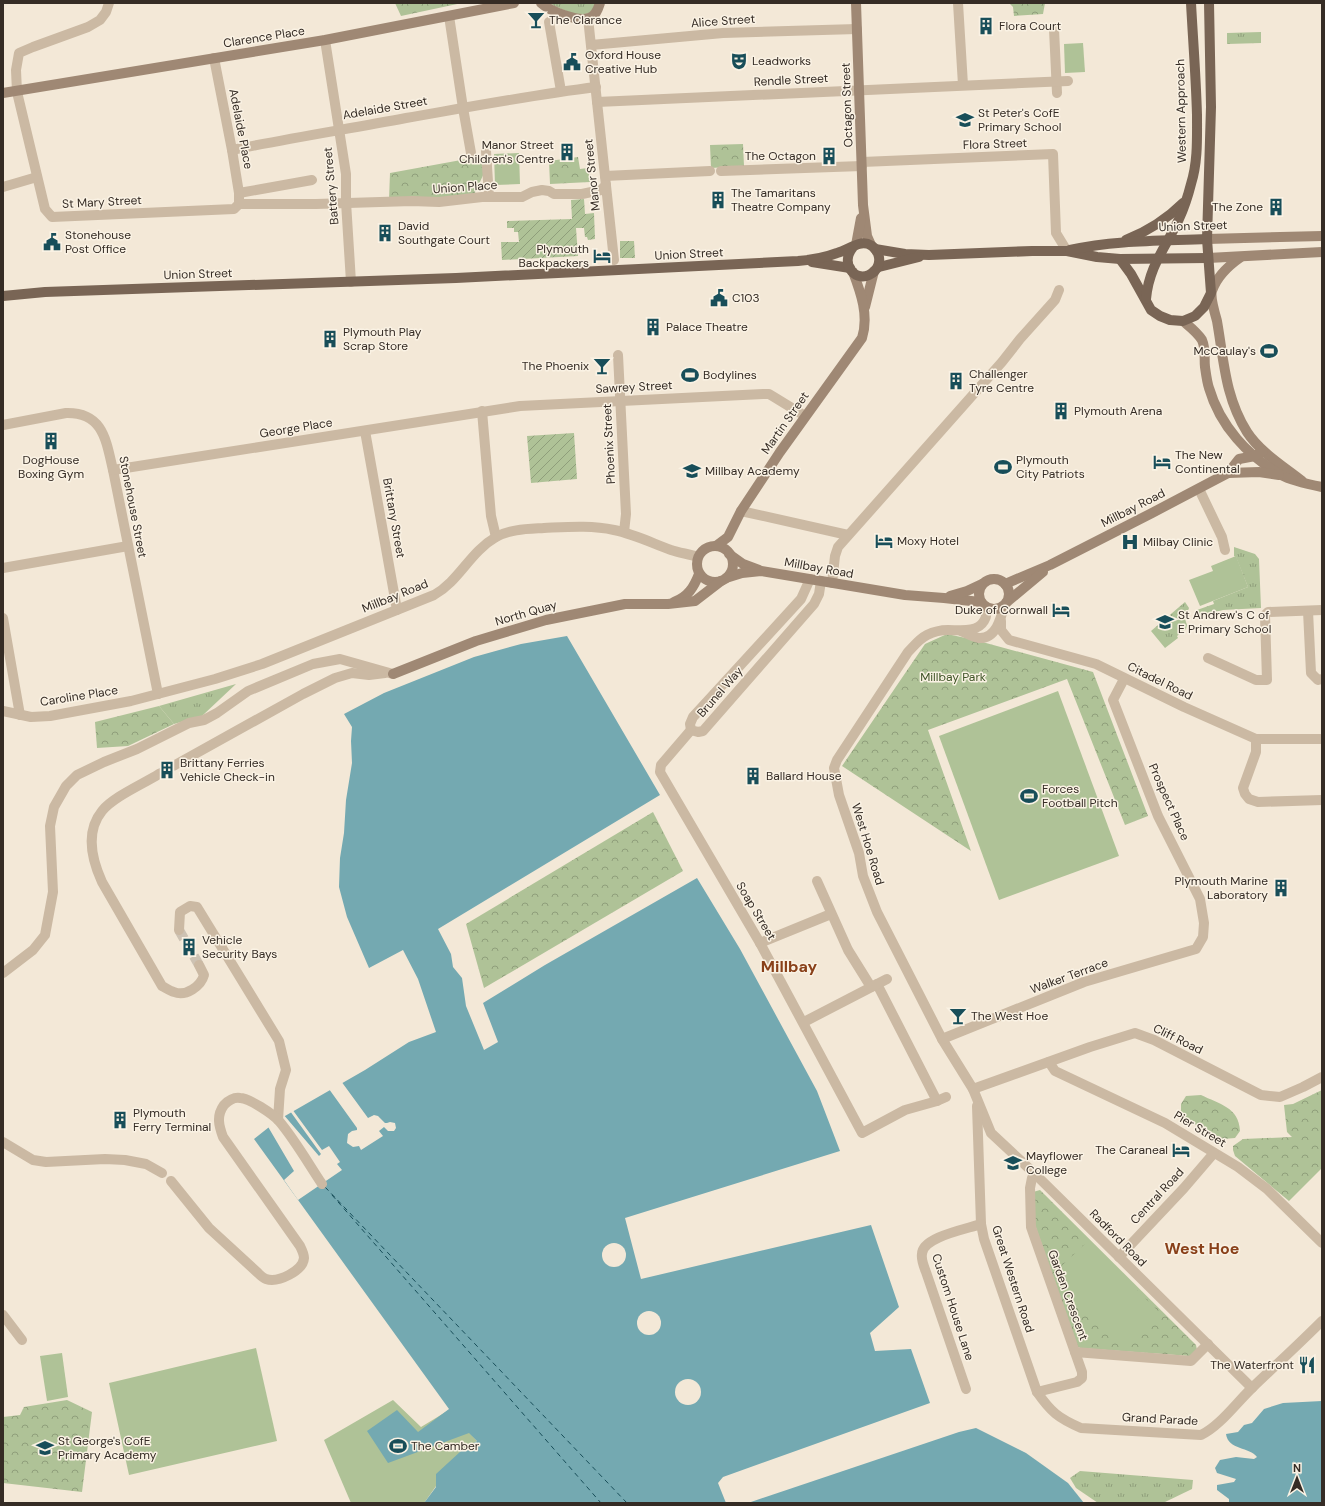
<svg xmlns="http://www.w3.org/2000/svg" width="1325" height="1506" font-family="'DM Sans',sans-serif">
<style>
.grass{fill:url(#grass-tufts)}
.forest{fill:url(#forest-crowns)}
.garden{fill:url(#garden-furrows)}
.pitch{fill:#afc297}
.water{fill:#74a9b1}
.pier{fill:#f3e8d7}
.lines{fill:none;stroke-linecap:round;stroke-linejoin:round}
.ferry{stroke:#184e59;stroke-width:1;stroke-dasharray:5 4;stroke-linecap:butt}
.street-tunnel{stroke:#cdc2b3;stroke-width:10;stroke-dasharray:10 5;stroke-linecap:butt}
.street{stroke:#cbb9a3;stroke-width:10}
.secondary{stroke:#9f8874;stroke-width:10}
.primary{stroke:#796555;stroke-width:10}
.labels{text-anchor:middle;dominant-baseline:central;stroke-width:3;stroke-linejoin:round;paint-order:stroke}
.poi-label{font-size:12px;fill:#352c25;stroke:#faf2e4;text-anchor:start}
.street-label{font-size:12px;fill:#352c25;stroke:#faf2e4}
.park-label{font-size:12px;fill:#405528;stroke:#faf2e4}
.district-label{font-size:16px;font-weight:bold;fill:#894019;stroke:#faf2e4}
</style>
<defs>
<pattern id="grass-tufts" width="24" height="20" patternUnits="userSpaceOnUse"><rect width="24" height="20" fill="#afc297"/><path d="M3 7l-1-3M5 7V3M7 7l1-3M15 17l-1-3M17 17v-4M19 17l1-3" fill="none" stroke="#8f9e7b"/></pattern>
<pattern id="forest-crowns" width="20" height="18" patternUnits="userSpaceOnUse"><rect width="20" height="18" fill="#afc297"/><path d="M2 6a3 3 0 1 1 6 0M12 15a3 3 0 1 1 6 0" fill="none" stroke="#8f9e7b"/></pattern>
<pattern id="garden-furrows" width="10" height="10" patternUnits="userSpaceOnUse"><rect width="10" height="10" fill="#afc297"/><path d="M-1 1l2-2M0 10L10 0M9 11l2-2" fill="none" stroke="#8f9e7b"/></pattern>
</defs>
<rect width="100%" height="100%" fill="#f3e8d7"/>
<!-- grass -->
<g class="grass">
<path d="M549 3H596C594 7 591 13 586 15 578 17 556 7 549 3Z"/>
<path d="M1261 32V43L1227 44V33Z"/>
<path d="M1234 547 1255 554 1259 559 1261 608 1223 610 1199 616 1197 610 1214 604 1213 601 1248 587 1236 557 1234 556Z"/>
<path d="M1185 602 1189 608 1185 619 1187 625 1186 629 1177 636 1178 638 1165 648 1151 631Z"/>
<path d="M236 684 202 716 174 724 159 706Z"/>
<path d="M1080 1471 1193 1480 1192 1489 1163 1503H1098L1076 1488 1070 1478Z"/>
</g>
<!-- forest -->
<g class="forest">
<path d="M395 3H462L401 16Z"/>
<path d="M1009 3H1045L1043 14 1014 16 1013 7Z"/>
<path d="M743 144 744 166 711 168 710 145Z"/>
<path d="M483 156 485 171 474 195 446 199 389 200 390 173Z"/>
<path d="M578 157 580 169 588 168 590 182 550 184 549 161Z"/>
<path d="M947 634 975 640 1093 672 1148 816 1125 825 1067 679 928 730 971 851 842 766 925 644Z"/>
<path d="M159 706 174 724 128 746 97 748 95 722Z"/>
<path d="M653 812 683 871 484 988 466 924Z"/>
<path d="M1322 1090V1168L1289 1201 1235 1156 1233 1150V1146L1243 1139 1292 1137 1287 1132 1284 1105 1293 1104Z"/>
<path d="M1201 1095C1219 1104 1239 1107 1240 1131L1235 1138 1223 1139 1185 1119 1181 1112V1104L1186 1096Z"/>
<path d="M1040 1190 1196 1345 1197 1350 1190 1356 1080 1348 1077 1346 1034 1222 1033 1192Z"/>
<path d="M67 1400 92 1412 82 1492 3 1483V1417L20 1415 24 1407Z"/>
</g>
<!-- garden -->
<g class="garden">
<path d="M584 199 585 214 594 213 595 239 588 240 587 237H585L584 228H576L578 256 502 260 501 242H519L518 232H514V228H507V221L572 219 571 200Z"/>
<path d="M620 241H634L635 258H620Z"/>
<path d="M574 433 577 479 531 483 527 436Z"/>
</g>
<!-- pitch -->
<g class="pitch">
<path d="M1083 43 1085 72 1065 73 1064 44Z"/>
<path d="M519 153 520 184 495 185 494 154Z"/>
<path d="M1236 556 1248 587 1200 606 1189 580 1213 571 1211 566Z"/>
<path d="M1058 691 1119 856 999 900 939 736Z"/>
<path d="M1088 1241 1162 1315 1129 1348 1123 1346 1058 1283 1054 1273Z"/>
<path d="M256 1348 277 1441 129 1475 109 1383Z"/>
<path d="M62 1353 68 1397 47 1401 40 1356Z"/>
<path d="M393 1400 421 1427 449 1410 477 1441 461 1451 424 1503H351L324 1440Z"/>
</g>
<!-- water -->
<g class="water">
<path d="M567 636 660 795 438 929 451 954 453 967 462 978 466 1006 484 1050 498 1042 483 1003 545 965 697 878 740 949 817 1091 840 1151 625 1218 641 1279 871 1225 899 1307 870 1333 875 1351 911 1349 930 1403 723 1477 718 1483 726 1503H424L436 1487V1474L461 1451 477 1441 469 1433 388 1463 367 1431 397 1410 418 1432 449 1409 254 1139 278 1120 365 1070 409 1042 436 1032 418 979 403 950 369 968 347 917 339 887 340 858 344 833 346 800 352 763 351 741 352 727 344 714 384 693 474 657 521 644Z"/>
<path d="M1322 1401V1503H1229V1499L1217 1490V1485L1234 1482 1236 1479 1217 1473 1215 1468 1220 1460 1236 1457 1254 1459 1257 1457C1250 1447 1228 1450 1226 1434L1238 1432 1244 1425 1252 1423 1264 1409 1283 1403Z"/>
<path d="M976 1428 1026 1453 1068 1483 1084 1503H748L959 1432Z"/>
</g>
<!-- pier -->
<g class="pier">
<path d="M341 1081 368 1118 374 1115 378 1116 385 1123H387L390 1122 395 1123 396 1128 394 1131H388L384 1127 379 1131 383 1136 361 1150 359 1146 353 1147 347 1143 348 1134 352 1131 357 1130V1128L329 1089Z"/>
<path d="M292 1109 322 1150 329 1146 340 1162 337 1164 342 1170 298 1200 284 1180 294 1171 267 1125 283 1114 319 1156 321 1154 290 1111Z"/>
<circle cx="614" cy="1255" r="12"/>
<circle cx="649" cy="1323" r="12"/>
<circle cx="688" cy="1392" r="13"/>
</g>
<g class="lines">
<!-- ferry -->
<g class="ferry">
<path d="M325 1187 627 1503"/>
<path d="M332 1195 601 1503"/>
</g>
<!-- street-tunnel -->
<g class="street-tunnel">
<path d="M159 774 175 765"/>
<path d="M179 930 199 965"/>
</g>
<!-- street -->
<g class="street">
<path d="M109 3 106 12 100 20 88 27 33 47 19 53 16 70 17 92 45 209 52 217 234 209 239 204V193L232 150 214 58"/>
<path d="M958 3 963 85"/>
<path d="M449 16 463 108 471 153"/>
<path d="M588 18 614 260"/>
<path d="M549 22 561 91"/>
<path d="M1054 29 1057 93"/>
<path d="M325 40 346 174V202L351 282"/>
<path d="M591 45 723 33 857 29"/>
<path d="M597 102 1068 81"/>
<path d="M232 150C290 138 348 129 406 118 469 107 532 95 596 87"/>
<path d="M486 151 489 197"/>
<path d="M862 162 1053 154 1056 233 1067 251"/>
<path d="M721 171 862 166"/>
<path d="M605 176 710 171"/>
<path d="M3 187 37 177"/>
<path d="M239 193 312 180"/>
<path d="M239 204H316L412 201 439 202 482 197H522L532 192 542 190 549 191 554 194H582L601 190 606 185"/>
<path d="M618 355 626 514 624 532"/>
<path d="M482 411 491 516 496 537"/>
<path d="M3 425 66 413C103 412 106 440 113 470L158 694"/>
<path d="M365 431 397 610"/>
<path d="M113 470 520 406 763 394H769L774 397 805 416"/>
<path d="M1199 489 1222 537 1225 550"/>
<path d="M741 511 848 535"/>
<path d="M3 568 128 546"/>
<path d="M810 579 801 599 693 717 690 724 691 730 698 732 703 731 814 604 819 594 821 581"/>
<path d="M832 583 835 556 838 547 1002 362 1020 339 1055 300 1059 290"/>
<path d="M984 607C987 613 987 616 984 621 977 633 960 630 948 630 942 630 933 632 927 635 919 639 914 646 908 652L837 760 834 768 839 795 859 853 863 876 877 912 942 1039 973 1089 991 1133 1035 1174 1252 1388"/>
<path d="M1308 611 1311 673 1318 680 1322 679"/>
<path d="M3 618 20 715"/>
<path d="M1001 621V630L1009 640 1096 664 1184 707 1256 739H1322"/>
<path d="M961 631C966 633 973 637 979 638 996 639 1001 618 1004 606"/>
<path d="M1208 658 1256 680H1267L1265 615 1268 612 1322 610"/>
<path d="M3 711 31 717 50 716 131 701 215 679 262 664 434 595C459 581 470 552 496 537 510 529 528 529 544 528 567 527 591 525 614 530 634 534 652 543 671 550 680 553 689 554 698 557"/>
<path d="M691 730 661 765 660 772 760 943 862 1133 905 1110 937 1101"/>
<path d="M1256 739V752L1243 788 1245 794 1249 799 1258 802 1322 800"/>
<path d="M175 765 303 694 335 678 352 673 369 675 385 673"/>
<path d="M159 774C143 784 113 797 102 811 85 832 92 860 102 882L162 986C166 988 170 991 174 992 186 997 201 986 204 975L199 965"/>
<path d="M817 881 848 950 871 987"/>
<path d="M179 930 180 912 190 906 197 907 279 1041 286 1070 280 1089 278 1120"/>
<path d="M760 943 831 914"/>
<path d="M3 973 33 950 45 935 53 892 50 826 54 807 66 786 77 775 104 762 137 749 189 723 204 720 217 713 248 691 313 664 340 659 393 674"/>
<path d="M877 984 937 1101 946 1097"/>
<path d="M804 1022 887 979"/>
<path d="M942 1039 1084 982 1196 949 1203 937 1204 923 1200 899 1158 816 1113 700 1124 679"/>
<path d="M1049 1062 1055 1071 1165 1123 1238 1167 1267 1189 1322 1243"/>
<path d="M973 1089 1090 1047 1135 1033 1154 1040 1261 1095 1280 1097 1303 1087 1322 1077"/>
<path d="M977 1106 981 1224 984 1239 1037 1392C1051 1412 1058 1418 1081 1428L1201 1435C1220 1426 1237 1402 1253 1387 1276 1365 1299 1344 1322 1321"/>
<path d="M3 1142 33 1160 46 1162 105 1159 125 1160 146 1164 162 1173"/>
<path d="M1035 1174 1032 1178 1030 1188 1031 1227 1082 1372V1378L1077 1382 1037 1392"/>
<path d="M171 1181 209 1228 258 1273C260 1275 263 1278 266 1279 278 1283 303 1271 304 1258 304 1254 302 1250 300 1246L223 1137C219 1126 216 1116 224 1105 228 1101 234 1097 240 1098 249 1098 273 1114 279 1121 295 1140 308 1163 322 1184"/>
<path d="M1119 1257 1184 1188 1214 1153"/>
<path d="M3 1315 22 1340"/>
<path d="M1075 1352 1191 1361 1208 1344"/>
<path d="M966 1389 926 1272C924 1267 921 1259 922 1254 922 1237 967 1229 981 1224"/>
</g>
<!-- secondary -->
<g class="secondary">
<path d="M541 3C550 11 577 22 589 18 596 16 598 9 600 3"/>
<path d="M856 3 863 205 867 236 871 245"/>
<path d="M3 93 325 40 514 3"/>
<path d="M1207 239 1322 236"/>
<path d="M856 245 861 218"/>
<path d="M1241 257C1228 266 1217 276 1212 291 1210 297 1215 314 1217 321 1224 361 1225 397 1247 432 1260 452 1283 466 1302 481"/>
<path d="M1208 258 1322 252"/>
<path d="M865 307 874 271"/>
<path d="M1183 321C1190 327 1197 332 1202 340 1206 349 1204 358 1205 367 1206 374 1207 382 1209 388 1220 426 1248 456 1281 475 1290 480 1312 485 1322 487"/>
<path d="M1228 473 1259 472 1279 475"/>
<circle cx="715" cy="564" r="18"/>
<path d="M716 546 728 537 741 511 780 452 862 338C869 316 861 293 853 272"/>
<path d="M729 554 743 564 759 570"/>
<path d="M726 578 742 573 761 571 905 595 944 598 980 602"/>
<circle cx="994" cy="594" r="15"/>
<path d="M1005 584 1050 565 1152 513 1228 473 1239 459 1255 456 1263 451"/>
<path d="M950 596 967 591 982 584"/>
<path d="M674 602C688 597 694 587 699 574"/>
<path d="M1007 602 1043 572"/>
<path d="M393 674 476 641 546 620 625 604H668L695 601 721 581"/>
</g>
<!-- primary -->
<g class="primary">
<path d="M1126 240C1148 231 1166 220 1183 203"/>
<path d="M875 249 905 254 929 255 1032 251H1067L1097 257 1120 259 1208 258"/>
<path d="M1070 250C1115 240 1162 241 1207 239"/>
<path d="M1120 259 1131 274 1151 310 1160 316 1170 320 1183 321 1195 316 1204 307 1211 293 1207 239 1211 107 1209 3"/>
<path d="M812 262 850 268"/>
<path d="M879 267 919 257"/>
<path d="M3 296 45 292 456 278 798 261C811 260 824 258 837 253 844 251 852 246 859 244 878 239 888 266 869 275 854 282 840 263 853 247"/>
<path d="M1146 299C1149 266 1166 247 1179 219 1184 208 1188 196 1191 184 1198 162 1197 138 1197 115 1196 78 1193 40 1191 3"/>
</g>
</g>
<!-- icons -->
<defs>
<g id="bar-bare" transform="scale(1.38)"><path d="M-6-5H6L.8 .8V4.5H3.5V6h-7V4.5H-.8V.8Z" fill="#184e59" stroke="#faf2e4" stroke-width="2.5" paint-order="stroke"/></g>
<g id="building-bare" transform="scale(1.38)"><path d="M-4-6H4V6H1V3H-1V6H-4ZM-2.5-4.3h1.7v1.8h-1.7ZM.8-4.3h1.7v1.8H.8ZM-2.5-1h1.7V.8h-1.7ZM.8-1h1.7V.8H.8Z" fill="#184e59" stroke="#faf2e4" stroke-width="2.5" paint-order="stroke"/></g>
<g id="theatre-bare" transform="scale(1.38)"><path d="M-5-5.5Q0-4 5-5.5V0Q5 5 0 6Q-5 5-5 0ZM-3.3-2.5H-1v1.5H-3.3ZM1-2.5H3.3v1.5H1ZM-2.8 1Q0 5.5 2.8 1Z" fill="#184e59" stroke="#faf2e4" stroke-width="2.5" paint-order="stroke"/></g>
<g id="civic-bare" transform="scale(1.38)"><path d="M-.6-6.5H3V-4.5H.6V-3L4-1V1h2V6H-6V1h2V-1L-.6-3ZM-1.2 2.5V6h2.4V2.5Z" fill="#184e59" stroke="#faf2e4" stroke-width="2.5" paint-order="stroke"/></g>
<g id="school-bare" transform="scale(1.38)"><path d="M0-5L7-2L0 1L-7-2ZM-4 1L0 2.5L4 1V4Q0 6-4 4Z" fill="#184e59" stroke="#faf2e4" stroke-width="2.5" paint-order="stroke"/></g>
<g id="hotel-bare" transform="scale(1.38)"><path d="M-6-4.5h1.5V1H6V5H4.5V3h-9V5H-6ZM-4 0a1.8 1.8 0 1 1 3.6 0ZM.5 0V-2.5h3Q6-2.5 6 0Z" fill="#184e59" stroke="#faf2e4" stroke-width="2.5" paint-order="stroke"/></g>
<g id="stadium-bare" transform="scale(1.38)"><path d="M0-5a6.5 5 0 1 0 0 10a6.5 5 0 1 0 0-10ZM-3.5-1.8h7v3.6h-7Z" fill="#184e59" stroke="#faf2e4" stroke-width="2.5" paint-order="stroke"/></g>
<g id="hospital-bare" transform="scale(1.38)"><path d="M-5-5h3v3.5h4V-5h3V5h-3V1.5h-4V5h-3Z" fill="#184e59" stroke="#faf2e4" stroke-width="2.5" paint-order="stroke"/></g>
<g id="university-bare" transform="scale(1.38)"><path d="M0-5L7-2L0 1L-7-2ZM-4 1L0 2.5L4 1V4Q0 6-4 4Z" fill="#184e59" stroke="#faf2e4" stroke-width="2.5" paint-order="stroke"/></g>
<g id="restaurant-bare" transform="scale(1.38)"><path d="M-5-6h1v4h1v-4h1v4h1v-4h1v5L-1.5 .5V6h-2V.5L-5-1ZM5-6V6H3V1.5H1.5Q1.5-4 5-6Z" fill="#184e59" stroke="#faf2e4" stroke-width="2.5" paint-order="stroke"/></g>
</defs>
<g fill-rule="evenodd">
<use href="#bar-bare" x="536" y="20"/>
<use href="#building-bare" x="986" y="26"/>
<use href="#theatre-bare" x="739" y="61"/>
<use href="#civic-bare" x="572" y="62"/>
<use href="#school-bare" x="965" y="120"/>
<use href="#building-bare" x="567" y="152"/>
<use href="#building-bare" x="829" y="156"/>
<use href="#building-bare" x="718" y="200"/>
<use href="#building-bare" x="1276" y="207"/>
<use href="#building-bare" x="385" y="233"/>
<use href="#civic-bare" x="52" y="242"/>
<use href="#hotel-bare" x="602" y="256"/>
<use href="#civic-bare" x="719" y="298"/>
<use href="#building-bare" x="653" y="327"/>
<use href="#building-bare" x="330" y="339"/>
<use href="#stadium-bare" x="1269" y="351"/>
<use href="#bar-bare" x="602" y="366"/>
<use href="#stadium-bare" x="690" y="375"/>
<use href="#building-bare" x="956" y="381"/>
<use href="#building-bare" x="1061" y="411"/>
<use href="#building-bare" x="51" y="441"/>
<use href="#hotel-bare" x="1162" y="462"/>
<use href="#stadium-bare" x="1003" y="467"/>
<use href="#school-bare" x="692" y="471"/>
<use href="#hotel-bare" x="884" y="541"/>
<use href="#hospital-bare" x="1130" y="542"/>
<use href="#hotel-bare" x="1061" y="610"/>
<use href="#school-bare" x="1165" y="622"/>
<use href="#building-bare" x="167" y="770"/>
<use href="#building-bare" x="753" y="776"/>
<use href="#stadium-bare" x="1029" y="796"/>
<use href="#building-bare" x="1281" y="888"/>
<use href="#building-bare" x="189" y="947"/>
<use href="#bar-bare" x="958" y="1016"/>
<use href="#building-bare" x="120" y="1120"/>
<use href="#hotel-bare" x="1181" y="1150"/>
<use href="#university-bare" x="1013" y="1163"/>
<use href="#restaurant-bare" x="1307" y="1365"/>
<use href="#stadium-bare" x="398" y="1446"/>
<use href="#school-bare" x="45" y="1448"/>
</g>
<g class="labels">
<!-- poi labels -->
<g class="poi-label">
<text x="549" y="20">The Clarance</text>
<text x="999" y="26">Flora Court</text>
<text x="585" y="55">Oxford House<tspan x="585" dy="14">Creative Hub</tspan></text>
<text x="752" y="61">Leadworks</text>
<text x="978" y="113">St Peter's CofE<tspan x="978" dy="14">Primary School</tspan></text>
<text x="554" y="145" text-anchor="end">Manor Street<tspan x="554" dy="14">Children's Centre</tspan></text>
<text x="816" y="156" text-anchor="end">The Octagon</text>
<text x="731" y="193">The Tamaritans<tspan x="731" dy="14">Theatre Company</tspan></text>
<text x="1263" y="207" text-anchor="end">The Zone</text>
<text x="398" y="226">David<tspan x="398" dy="14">Southgate Court</tspan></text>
<text x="65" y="235">Stonehouse<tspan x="65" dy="14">Post Office</tspan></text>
<text x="589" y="249" text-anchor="end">Plymouth<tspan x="589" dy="14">Backpackers</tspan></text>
<text x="732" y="298">C103</text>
<text x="666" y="327">Palace Theatre</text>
<text x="343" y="332">Plymouth Play<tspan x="343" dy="14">Scrap Store</tspan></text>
<text x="1256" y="351" text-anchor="end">McCaulay's</text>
<text x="589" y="366" text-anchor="end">The Phoenix</text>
<text x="969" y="374">Challenger<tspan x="969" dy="14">Tyre Centre</tspan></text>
<text x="703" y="375">Bodylines</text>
<text x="1074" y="411">Plymouth Arena</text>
<text x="1175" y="455">The New<tspan x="1175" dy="14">Continental</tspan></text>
<text x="51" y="460" text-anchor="middle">DogHouse<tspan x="51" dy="14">Boxing Gym</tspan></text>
<text x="1016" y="460">Plymouth<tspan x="1016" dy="14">City Patriots</tspan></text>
<text x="705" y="471">Millbay Academy</text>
<text x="897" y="541">Moxy Hotel</text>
<text x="1143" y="542">Milbay Clinic</text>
<text x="1048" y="610" text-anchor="end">Duke of Cornwall</text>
<text x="1178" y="615">St Andrew's C of<tspan x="1178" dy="14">E Primary School</tspan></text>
<text x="180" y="763">Brittany Ferries<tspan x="180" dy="14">Vehicle Check-in</tspan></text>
<text x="766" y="776">Ballard House</text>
<text x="1042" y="789">Forces<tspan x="1042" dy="14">Football Pitch</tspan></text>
<text x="1268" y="881" text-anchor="end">Plymouth Marine<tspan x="1268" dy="14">Laboratory</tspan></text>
<text x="202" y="940">Vehicle<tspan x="202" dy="14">Security Bays</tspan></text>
<text x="971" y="1016">The West Hoe</text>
<text x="133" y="1113">Plymouth<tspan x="133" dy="14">Ferry Terminal</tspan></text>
<text x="1168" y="1150" text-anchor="end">The Caraneal</text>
<text x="1026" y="1156">Mayflower<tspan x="1026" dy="14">College</tspan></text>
<text x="1294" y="1365" text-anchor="end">The Waterfront</text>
<text x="58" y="1441">St George's CofE<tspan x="58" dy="14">Primary Academy</tspan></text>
<text x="411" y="1446">The Camber</text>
</g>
<!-- street labels -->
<g class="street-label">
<text transform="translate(723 21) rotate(-4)">Alice Street</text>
<text transform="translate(264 37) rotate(-9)">Clarence Place</text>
<text transform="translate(791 80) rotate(-3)">Rendle Street</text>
<text transform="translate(847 105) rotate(-92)">Octagon Street</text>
<text transform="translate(385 108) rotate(-10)">Adelaide Street</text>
<text transform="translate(1181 111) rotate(-91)">Western Approach</text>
<text transform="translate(241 129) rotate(79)">Adelaide Place</text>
<text transform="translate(995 144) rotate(-2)">Flora Street</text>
<text transform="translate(592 175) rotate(-96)">Manor Street</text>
<text transform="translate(331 186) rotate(-95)">Battery Street</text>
<text transform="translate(465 187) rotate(-4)">Union Place</text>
<text transform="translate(102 202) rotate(-3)">St Mary Street</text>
<text transform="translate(1193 226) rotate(-2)">Union Street</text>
<text transform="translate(689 254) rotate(-3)">Union Street</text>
<text transform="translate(198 274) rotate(-2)">Union Street</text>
<text transform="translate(634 387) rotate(-3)">Sawrey Street</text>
<text transform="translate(785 423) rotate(-55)">Martin Street</text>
<text transform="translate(296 428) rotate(-9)">George Place</text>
<text transform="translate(609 444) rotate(-93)">Phoenix Street</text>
<text transform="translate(133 507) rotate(79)">Stonehouse Street</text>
<text transform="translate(1133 508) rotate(-27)">Millbay Road</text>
<text transform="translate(394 518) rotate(80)">Brittany Street</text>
<text transform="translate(819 568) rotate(10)">Millbay Road</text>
<text transform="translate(395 596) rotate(-22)">Millbay Road</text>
<text transform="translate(526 613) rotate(-16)">North Quay</text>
<text transform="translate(1160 681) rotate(26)">Citadel Road</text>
<text transform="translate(720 692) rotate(-49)">Brunel Way</text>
<text transform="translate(79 696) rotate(-9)">Caroline Place</text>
<text transform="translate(1169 802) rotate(66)">Prospect Place</text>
<text transform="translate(868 844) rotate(73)">West Hoe Road</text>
<text transform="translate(756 911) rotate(59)">Soap Street</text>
<text transform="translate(1069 976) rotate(-20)">Walker Terrace</text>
<text transform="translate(1178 1039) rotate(26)">Cliff Road</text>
<text transform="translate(1200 1129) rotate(31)">Pier Street</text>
<text transform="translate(1157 1196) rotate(-47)">Central Road</text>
<text transform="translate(1118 1238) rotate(45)">Radford Road</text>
<text transform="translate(1013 1279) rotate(72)">Great Western Road</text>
<text transform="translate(1068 1295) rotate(70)">Garden Crescent</text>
<text transform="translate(953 1307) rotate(72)">Custom House Lane</text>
<text transform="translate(1160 1419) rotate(3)">Grand Parade</text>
</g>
<!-- park labels -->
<g class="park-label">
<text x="953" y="677">Millbay Park</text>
</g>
<!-- district labels -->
<g class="district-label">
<text x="789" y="966">Millbay</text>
<text x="1202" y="1248">West Hoe</text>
</g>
</g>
<!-- border -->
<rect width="1325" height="1506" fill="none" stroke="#352c25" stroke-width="8"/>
<!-- north arrow -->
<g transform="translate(1297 1478)" stroke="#faf2e4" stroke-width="3" paint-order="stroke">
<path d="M0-3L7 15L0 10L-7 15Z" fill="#352c25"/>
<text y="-6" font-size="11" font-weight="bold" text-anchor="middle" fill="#352c25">N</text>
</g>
</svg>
